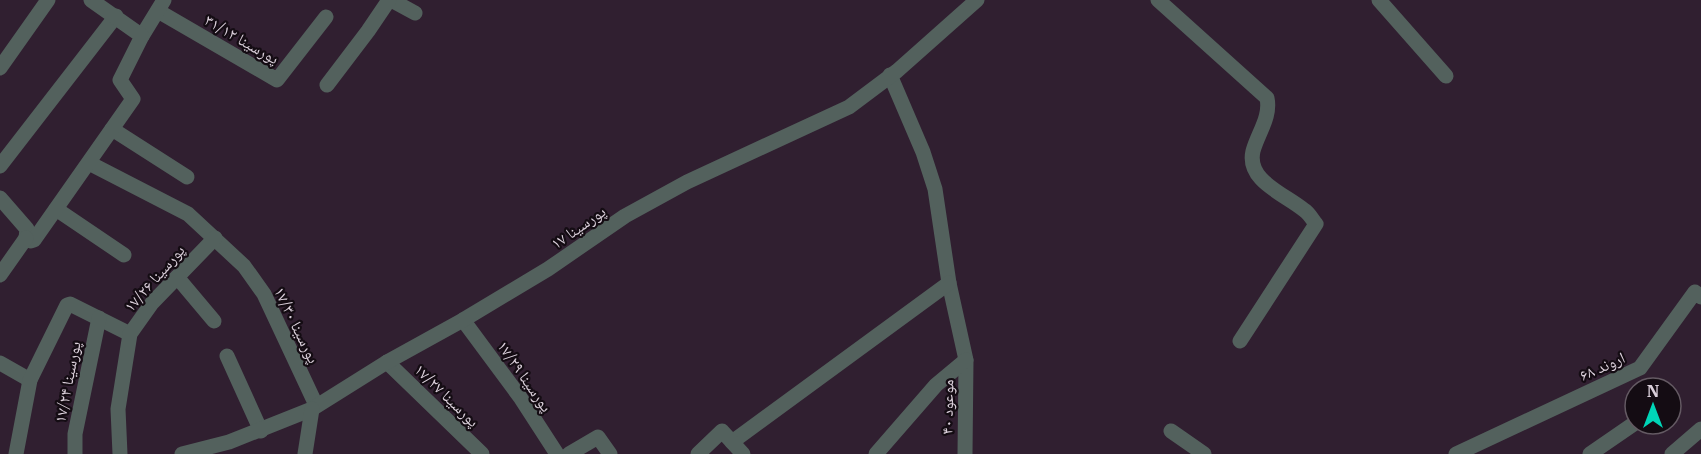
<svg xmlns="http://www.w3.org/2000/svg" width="1701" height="454" font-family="'IBM Plex Serif','Noto Naskh Arabic',serif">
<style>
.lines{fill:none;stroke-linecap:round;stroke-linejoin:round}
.minor{stroke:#53615d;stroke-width:15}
.labels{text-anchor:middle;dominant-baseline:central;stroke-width:4.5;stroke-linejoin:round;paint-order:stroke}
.street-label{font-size:16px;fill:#dbd0db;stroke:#140c13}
</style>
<rect width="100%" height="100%" fill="#301f30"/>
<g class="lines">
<!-- minor -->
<g class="minor">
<path d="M391 0 415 13"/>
<path d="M1158 0 1267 98C1271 117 1258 133 1253 151 1246 181 1285 194 1304 210 1309 213 1312 219 1316 224L1240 341"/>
<path d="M1379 0 1446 76"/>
<path d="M158 11 277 80 326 17"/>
<path d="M142 36 164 0"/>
<path d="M0 68 48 0"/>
<path d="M890 75 923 152 935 189 949 283 966 360 965 454"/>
<path d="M327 85 368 31 389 0"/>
<path d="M112 129 187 177"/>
<path d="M89 163 188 214 244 266 264 294 316 405"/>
<path d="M0 166 116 16"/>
<path d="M0 198 27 229 26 238"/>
<path d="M56 209 124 255"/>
<path d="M26 238 31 241 34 240 133 99 120 80 142 36 91 0"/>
<path d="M0 275 26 238"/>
<path d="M177 277 214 321"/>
<path d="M463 320 520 397 557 454"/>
<path d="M227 356 261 431"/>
<path d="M387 362 482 454"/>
<path d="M0 363 30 380"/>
<path d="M1171 431 1204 454"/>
<path d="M732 442 949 283"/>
<path d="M16 454 30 380 67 305 70 304 130 334"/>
<path d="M75 454V434L99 318"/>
<path d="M120 454 118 409 130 334 152 303 215 238"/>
<path d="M182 454 229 442 312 409 387 362 463 320 548 269 625 216 687 182 849 107 897 71 977 0"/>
<path d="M305 454 312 409"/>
<path d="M569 454 598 437 610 454"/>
<path d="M698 454 722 431 743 454"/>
<path d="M876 454 936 385 966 360"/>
<path d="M1456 454 1640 368 1695 292 1701 297"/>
<path d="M1590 454 1635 423"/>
<path d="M1672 454 1701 429"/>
</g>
</g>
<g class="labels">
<!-- street labels -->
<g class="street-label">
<text transform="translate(242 39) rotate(30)">پورسینا ۳۱/۱۲</text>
<text transform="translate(578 227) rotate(-35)">پورسینا ۱۷</text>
<text transform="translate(154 278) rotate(-49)">پورسینا ۱۷/۲۶</text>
<text transform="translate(297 325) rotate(64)">پورسینا ۱۷/۳۰</text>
<text transform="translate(1602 366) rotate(-24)">اروند ۶۸</text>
<text transform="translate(525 376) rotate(55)">پورسینا ۱۷/۲۹</text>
<text transform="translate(67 382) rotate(-79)">پورسینا ۱۷/۲۴</text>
<text transform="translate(447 395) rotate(44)">پورسینا ۱۷/۲۷</text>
<text transform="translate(947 407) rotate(-89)">موعود ۴۰</text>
</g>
</g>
<!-- north arrow -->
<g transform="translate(1653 406)"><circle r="28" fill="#140c13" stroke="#645a63" stroke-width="1.5"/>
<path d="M0-4.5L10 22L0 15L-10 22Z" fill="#00d5b7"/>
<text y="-9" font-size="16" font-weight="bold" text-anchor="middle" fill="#dbd0db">N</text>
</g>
</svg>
